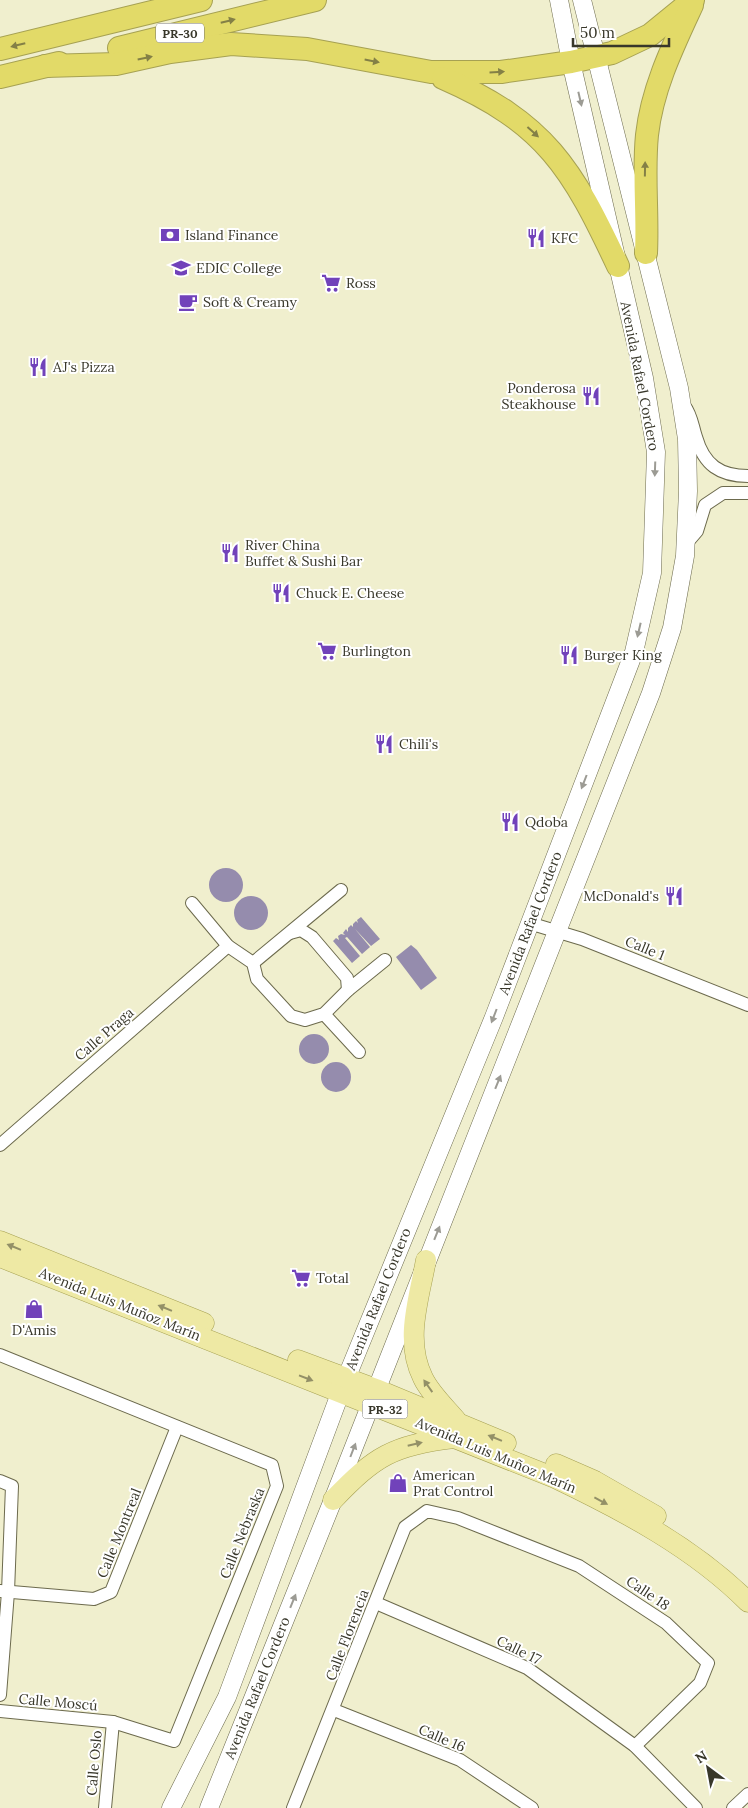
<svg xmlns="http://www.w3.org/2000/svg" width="748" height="1808" font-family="Lora,serif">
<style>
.water{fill:#958cad}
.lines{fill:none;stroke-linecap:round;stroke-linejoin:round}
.minor-casing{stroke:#6c6a4d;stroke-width:14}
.secondary-casing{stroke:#6c6a4d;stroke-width:19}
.primary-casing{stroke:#a6a152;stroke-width:21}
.motorway-casing{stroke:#a6a152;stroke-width:24}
.minor{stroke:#fff;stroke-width:12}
.secondary{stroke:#fff;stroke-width:18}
.primary{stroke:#eee9a4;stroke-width:20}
.motorway{stroke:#e2da68;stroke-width:22}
.oneway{fill:#848046}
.oneway2{fill:#9c9b94}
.oneway3{fill:#939067}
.labels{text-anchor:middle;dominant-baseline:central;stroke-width:4;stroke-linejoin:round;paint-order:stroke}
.shield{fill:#fff;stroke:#74736a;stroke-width:1}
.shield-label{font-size:12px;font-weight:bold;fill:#38372a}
.poi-label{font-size:14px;fill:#38372a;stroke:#fff;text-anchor:start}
.street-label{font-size:14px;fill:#38372a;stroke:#fff}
</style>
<rect width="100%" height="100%" fill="#f0efce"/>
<!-- water -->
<g class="water">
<circle cx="226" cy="885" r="17"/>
<circle cx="251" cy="913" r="17"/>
<path d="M361 917 380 939 371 946 355 929 370 947 362 954 347 937 345 938 360 956 352 963 333 941 336 938 339 940 338 936 341 934 345 935 343 933 346 929 348 932V928L351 925 353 927V924L356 921 358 923 357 920Z"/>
<path d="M411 945 417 950 437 978 421 990 396 957Z"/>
<circle cx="314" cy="1049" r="15"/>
<circle cx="336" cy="1077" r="15"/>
</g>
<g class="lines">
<!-- minor casing -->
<g class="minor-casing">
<g id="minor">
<path d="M684 405C692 416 692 425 696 437 704 465 720 476 748 476"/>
<path d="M685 545 697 531 705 505 723 493H748"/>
<path d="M192 903 228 946 253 963 257 979 291 1016 305 1020 324 1014 348 990 385 960"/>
<path d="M529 923 582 939 748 1005"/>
<path d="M290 933 301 930 312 937 347 978 348 990"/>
<path d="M253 963 341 890"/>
<path d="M324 1014 359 1052"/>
<path d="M0 1145 228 946"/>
<path d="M0 1355 272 1465 277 1486 174 1741 113 1722 0 1711"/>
<path d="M0 1481 12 1486 8 1592 0 1695"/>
<path d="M0 1591 94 1599 111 1592 177 1427"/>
<path d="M376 1603 527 1668 635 1746 696 1808"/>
<path d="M334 1710 460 1760 532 1808"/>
<path d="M105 1808 113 1722"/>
<path d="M293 1808 405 1527 427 1511 458 1518 579 1566 666 1623 708 1663 700 1683 635 1746"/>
<path d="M733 1808 748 1794"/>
</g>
</g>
<!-- secondary casing -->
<g class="secondary-casing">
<g id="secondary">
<path d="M171 1808 227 1697 341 1391 494 1017 634 652 652 573 656 452 644 378 571 62 559 0"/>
<path d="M209 1808 333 1500 651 693 672 628 685 556 688 491 687 439 679 388 582 0"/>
</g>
</g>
<!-- primary casing -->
<g class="primary-casing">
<g id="primary">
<path d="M0 1241 204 1323"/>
<path d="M0 1257 555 1478C624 1511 694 1548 748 1602"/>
<path d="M426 1260C419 1299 404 1340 423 1378 430 1393 445 1407 456 1420"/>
<path d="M298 1360 376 1389 506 1443"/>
<path d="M556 1464 595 1481 656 1516"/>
<path d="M333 1500C375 1456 393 1445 454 1438"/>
</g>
</g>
<!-- motorway casing -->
<g class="motorway-casing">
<g id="motorway">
<path d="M119 48 315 0"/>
<path d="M0 49 201 0"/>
<path d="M45 66 116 64 170 52 231 44 307 49 431 72H501L571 62 612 53 650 35 693 0"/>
<path d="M0 77 59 63"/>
<path d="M443 78C546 123 572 168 618 266"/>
<path d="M646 253C648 213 643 174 647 135 652 89 673 46 692 5"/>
</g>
</g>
<!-- minor -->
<use href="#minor" class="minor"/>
<!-- secondary -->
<use href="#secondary" class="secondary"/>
<!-- primary -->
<use href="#primary" class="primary"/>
<!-- motorway -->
<use href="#motorway" class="motorway"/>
</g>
<!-- one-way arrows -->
<defs><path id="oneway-solid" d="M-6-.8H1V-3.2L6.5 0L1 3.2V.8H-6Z" transform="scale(1.25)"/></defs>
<g class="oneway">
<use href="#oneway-solid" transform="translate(228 21) rotate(-14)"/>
<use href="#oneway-solid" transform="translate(18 45) rotate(166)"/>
<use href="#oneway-solid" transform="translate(145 58) rotate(-12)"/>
<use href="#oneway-solid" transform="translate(372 61) rotate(11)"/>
<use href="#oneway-solid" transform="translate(497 72) rotate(-4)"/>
<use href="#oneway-solid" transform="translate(533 132) rotate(42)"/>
<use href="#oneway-solid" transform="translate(645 169) rotate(-89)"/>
</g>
<g class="oneway2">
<use href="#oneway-solid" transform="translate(580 99) rotate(77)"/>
<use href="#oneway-solid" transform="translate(655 469) rotate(92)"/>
<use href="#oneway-solid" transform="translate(639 630) rotate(103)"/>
<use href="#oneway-solid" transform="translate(584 782) rotate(111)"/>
<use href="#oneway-solid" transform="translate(494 1016) rotate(111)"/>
<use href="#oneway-solid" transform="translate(498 1082) rotate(-68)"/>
<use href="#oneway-solid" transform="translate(437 1233) rotate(-68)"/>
<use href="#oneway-solid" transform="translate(353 1450) rotate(-69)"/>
<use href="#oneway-solid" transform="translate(293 1601) rotate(-68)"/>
</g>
<g class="oneway3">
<use href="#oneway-solid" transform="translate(14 1247) rotate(-158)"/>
<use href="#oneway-solid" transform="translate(165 1308) rotate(-158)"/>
<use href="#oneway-solid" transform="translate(306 1378) rotate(21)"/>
<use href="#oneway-solid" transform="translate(428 1386) rotate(-125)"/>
<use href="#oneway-solid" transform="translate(495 1438) rotate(-158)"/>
<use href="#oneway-solid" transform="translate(415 1444) rotate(-13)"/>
<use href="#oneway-solid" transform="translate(601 1501) rotate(28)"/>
</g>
<!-- icons -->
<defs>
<g id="bank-bare" transform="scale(1.5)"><path d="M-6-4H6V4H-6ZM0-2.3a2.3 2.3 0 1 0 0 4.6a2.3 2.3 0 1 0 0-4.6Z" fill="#7142ba" stroke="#fff" stroke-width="2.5" paint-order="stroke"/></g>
<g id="restaurant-bare" transform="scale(1.5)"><path d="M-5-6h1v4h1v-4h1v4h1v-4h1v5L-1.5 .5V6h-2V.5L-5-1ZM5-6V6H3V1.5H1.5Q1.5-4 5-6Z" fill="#7142ba" stroke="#fff" stroke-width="2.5" paint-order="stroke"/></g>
<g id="university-bare" transform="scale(1.5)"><path d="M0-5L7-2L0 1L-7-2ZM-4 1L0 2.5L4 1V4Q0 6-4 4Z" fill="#7142ba" stroke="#fff" stroke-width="2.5" paint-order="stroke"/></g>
<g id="supermarket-bare" transform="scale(1.5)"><path d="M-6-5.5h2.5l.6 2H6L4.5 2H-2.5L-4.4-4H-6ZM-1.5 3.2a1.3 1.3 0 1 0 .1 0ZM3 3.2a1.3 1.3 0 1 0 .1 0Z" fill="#7142ba" stroke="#fff" stroke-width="2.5" paint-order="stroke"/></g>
<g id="cafe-bare" transform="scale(1.5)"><path d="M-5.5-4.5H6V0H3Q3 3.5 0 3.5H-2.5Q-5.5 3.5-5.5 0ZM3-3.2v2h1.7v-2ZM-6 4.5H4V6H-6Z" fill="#7142ba" stroke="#fff" stroke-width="2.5" paint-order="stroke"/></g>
<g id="shop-bare" transform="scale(1.5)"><path d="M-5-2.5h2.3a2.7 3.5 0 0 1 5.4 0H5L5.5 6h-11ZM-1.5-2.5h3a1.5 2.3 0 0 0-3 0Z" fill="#7142ba" stroke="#fff" stroke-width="2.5" paint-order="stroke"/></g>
</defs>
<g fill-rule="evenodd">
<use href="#bank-bare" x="170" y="235"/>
<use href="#restaurant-bare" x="536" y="238"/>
<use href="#university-bare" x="181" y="268"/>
<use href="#supermarket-bare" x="331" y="283"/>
<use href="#cafe-bare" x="188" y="302"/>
<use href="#restaurant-bare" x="38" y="367"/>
<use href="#restaurant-bare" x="591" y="396"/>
<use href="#restaurant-bare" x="230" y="553"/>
<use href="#restaurant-bare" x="281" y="593"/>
<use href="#supermarket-bare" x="327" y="651"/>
<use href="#restaurant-bare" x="569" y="655"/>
<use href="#restaurant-bare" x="384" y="744"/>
<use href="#restaurant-bare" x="510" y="822"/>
<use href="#restaurant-bare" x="674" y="896"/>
<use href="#supermarket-bare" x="301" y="1278"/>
<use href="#shop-bare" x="34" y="1309"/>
<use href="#shop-bare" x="398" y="1483"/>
</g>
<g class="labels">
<!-- shield labels -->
<g class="shield">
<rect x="156" y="23.5" width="48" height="19" rx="4"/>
<rect x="362.5" y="1399.5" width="45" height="19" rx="4"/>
</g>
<g class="shield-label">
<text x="180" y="33">PR-30</text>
<text x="385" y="1409">PR-32</text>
</g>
<!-- poi labels -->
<g class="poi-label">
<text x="185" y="235">Island Finance</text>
<text x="551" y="238">KFC</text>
<text x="196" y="268">EDIC College</text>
<text x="346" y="283">Ross</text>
<text x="203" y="302">Soft &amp; Creamy</text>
<text x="53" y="367">AJ's Pizza</text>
<text x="576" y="388" text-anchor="end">Ponderosa<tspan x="576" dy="16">Steakhouse</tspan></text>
<text x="245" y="545">River China<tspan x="245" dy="16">Buffet &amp; Sushi Bar</tspan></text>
<text x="296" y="593">Chuck E. Cheese</text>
<text x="342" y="651">Burlington</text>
<text x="584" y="655">Burger King</text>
<text x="399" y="744">Chili's</text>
<text x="525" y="822">Qdoba</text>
<text x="659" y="896" text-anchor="end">McDonald's</text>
<text x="316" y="1278">Total</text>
<text x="34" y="1330" text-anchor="middle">D'Amis</text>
<text x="413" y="1475">American<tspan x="413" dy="16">Prat Control</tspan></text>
</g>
<!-- street labels -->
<g class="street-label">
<text transform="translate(640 376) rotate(79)">Avenida Rafael Cordero</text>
<text transform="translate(530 923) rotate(-69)">Avenida Rafael Cordero</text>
<text transform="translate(645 948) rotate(22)">Calle 1</text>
<text transform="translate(104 1034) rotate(-41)">Calle Praga</text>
<text transform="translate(378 1299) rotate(-68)">Avenida Rafael Cordero</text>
<text transform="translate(120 1304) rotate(22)">Avenida Luis Muñoz Marín</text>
<text transform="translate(496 1455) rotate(23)">Avenida Luis Muñoz Marín</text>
<text transform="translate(119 1533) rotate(-68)">Calle Montreal</text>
<text transform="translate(242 1533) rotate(-68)">Calle Nebraska</text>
<text transform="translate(648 1593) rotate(34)">Calle 18</text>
<text transform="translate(347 1635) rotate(-69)">Calle Florencia</text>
<text transform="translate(519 1650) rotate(26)">Calle 17</text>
<text transform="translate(257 1688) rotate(-68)">Avenida Rafael Cordero</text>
<text transform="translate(58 1702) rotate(5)">Calle Moscú</text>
<text transform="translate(442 1738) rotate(23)">Calle 16</text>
<text transform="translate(94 1763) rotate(-85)">Calle Oslo</text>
</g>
</g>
<!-- north arrow -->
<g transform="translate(708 1768) rotate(328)" stroke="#ffffff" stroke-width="4" paint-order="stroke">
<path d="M0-4L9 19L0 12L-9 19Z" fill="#38372a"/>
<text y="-8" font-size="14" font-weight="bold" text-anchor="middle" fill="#38372a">N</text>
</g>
<!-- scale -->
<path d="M573 38v8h96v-8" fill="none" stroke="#38372a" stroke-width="2.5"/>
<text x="580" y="38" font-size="15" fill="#38372a" stroke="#ffffff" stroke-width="4" paint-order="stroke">50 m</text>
</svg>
